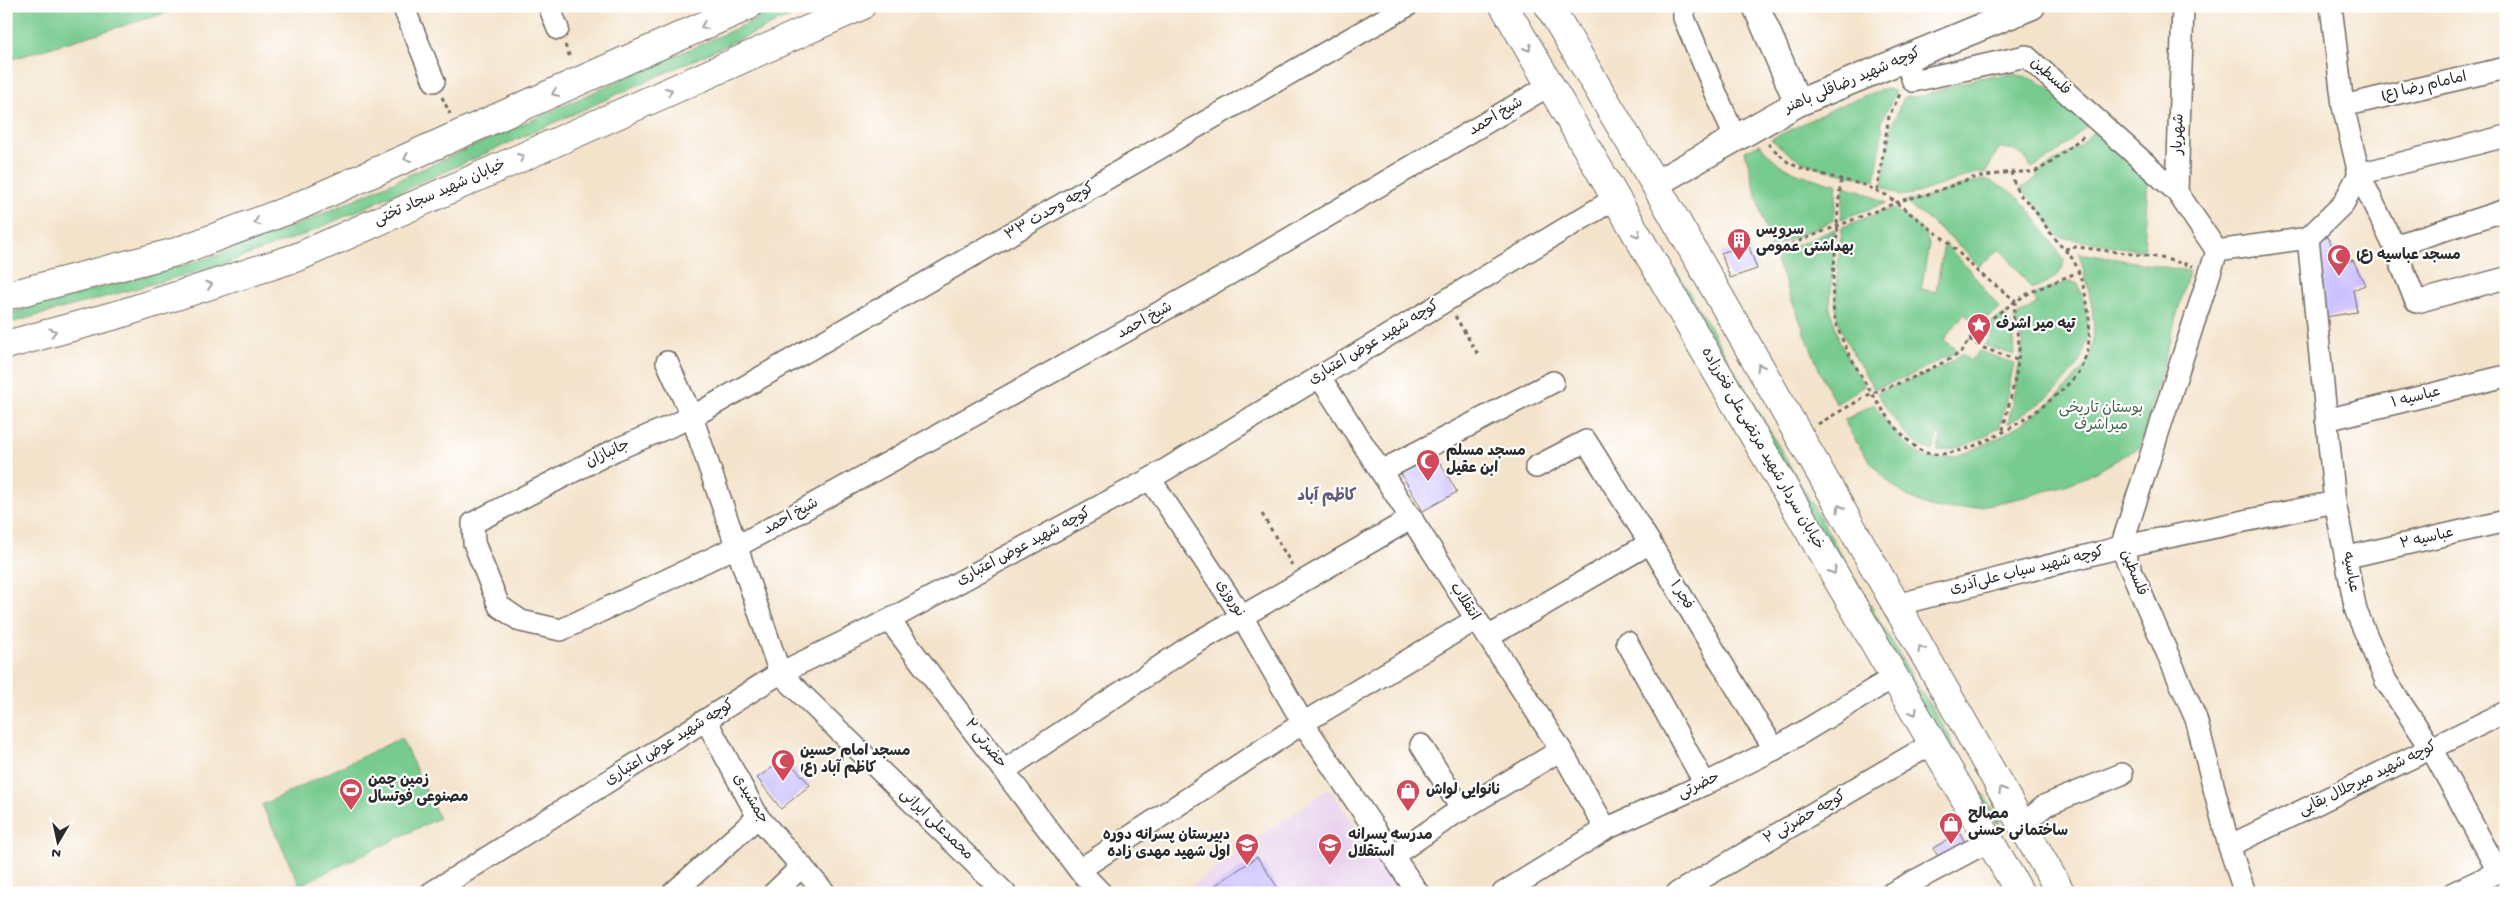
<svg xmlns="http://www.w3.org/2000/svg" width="2512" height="899" font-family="'Gochi Hand','Playpen Sans Arabic',sans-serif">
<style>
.built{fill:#e9d2ed}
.green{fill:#77cb8e;stroke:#517b5c}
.building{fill:#c4b7fe}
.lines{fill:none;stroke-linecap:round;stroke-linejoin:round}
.minor-casing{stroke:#716b63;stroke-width:24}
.tertiary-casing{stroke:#716b63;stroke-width:29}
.secondary-casing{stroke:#716b63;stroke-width:30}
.path{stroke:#716b63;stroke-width:3;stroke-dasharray:4 4;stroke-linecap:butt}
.minor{stroke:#fff;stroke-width:21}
.tertiary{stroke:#fff;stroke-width:26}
.secondary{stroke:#fff;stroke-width:28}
.oneway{stroke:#a0a0a0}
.labels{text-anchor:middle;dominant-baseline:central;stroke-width:4.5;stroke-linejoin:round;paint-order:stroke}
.street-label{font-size:15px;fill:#2b2b2b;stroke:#fff}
.poi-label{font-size:15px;font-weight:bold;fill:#2b2b2b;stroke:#fff;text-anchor:start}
.park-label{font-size:15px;fill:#46634e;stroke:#fff}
.neighbourhood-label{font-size:16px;font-weight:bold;fill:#615c75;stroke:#fff}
</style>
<rect width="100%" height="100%" fill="#fff"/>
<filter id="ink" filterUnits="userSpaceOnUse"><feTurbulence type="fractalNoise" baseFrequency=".02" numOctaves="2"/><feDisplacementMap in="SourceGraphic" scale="10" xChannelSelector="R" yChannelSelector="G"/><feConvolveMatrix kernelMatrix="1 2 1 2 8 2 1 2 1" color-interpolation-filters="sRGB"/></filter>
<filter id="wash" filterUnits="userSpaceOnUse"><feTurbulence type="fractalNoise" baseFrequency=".0096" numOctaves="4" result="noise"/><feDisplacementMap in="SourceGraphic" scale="20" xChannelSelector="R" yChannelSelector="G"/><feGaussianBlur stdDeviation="1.12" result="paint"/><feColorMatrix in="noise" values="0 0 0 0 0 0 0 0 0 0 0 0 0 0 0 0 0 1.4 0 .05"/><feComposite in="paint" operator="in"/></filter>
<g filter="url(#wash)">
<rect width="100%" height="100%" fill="#f4e3cb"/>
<!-- built -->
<path class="built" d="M1329 788 1402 893H1181L1256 840Z"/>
<!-- green -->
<g class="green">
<path d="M6 6H189L12 59Z"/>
<path d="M786 6H814L308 233 218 266 6 324V314L215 256 304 222Z"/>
<path d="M2012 74C2048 79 2064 101 2089 124L2056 154 2032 168C2021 151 2019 150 1999 148L1985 174 1976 173 1917 193 1900 196 1882 186 1891 127 1904 97 1922 96 1977 78Z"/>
<path d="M1885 88 1894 91V96L1880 124 1883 129 1875 181C1830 168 1809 173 1771 139L1843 104Z"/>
<path d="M2095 130 2148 178 2144 251 2059 237 2034 202 2020 189 2038 177 2036 174 2079 146Z"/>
<path d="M1760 144C1778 170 1807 178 1837 184L1834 220 1770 248 1745 151Z"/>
<path d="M1987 180C2024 190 2043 231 2064 260 2063 278 2046 282 2032 289L2001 249 1978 266C1958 241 1930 222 1905 202 1934 199 1959 182 1987 180Z"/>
<path d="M1844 186 1861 191 1886 203 1841 219Z"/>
<path d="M1637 205 1664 264 1677 272 1692 297 1918 687 1949 735 1953 747 2000 822 1997 823 1911 690 1646 235 1634 207Z"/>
<path d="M1892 208C1907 219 1926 227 1929 245L1921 289 1936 292 1944 243 1968 268 2000 309 1977 324 1964 314 1944 340 1958 351 1909 376 1874 389C1862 367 1845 344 1838 320 1832 297 1840 252 1842 227Z"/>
<path d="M1835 229 1830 308 1840 343 1864 386 1836 404 1823 379 1774 255Z"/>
<path d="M2079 253 2189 271 2140 447C2116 460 2094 475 2068 484 2040 494 1958 516 1930 507 1890 494 1862 455 1844 420L1874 404C1887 423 1901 446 1923 456 1963 474 2079 393 2090 354 2100 321 2087 285 2079 253Z"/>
<path d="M2069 281 2078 284C2107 359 2065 388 2008 424L2023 343 2014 318 2037 303 2033 295Z"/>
<path d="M2004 315C2014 325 2015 341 2014 355L1984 345 1992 335 1983 327Z"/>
<path d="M1979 351 2014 363 2000 427C1981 439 1962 449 1938 451L1941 435 1937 433 1933 451C1905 442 1892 416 1877 393L1938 369 1962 354 1970 361Z"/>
<path d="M401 738 439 818 300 885 262 805Z"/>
</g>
<g id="blocks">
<!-- building -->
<g class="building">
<path d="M2327 237 2344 263 2353 260 2365 285 2353 290 2357 312 2325 317 2317 242Z"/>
<path d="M1748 244 1757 269 1730 278 1721 253Z"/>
<path d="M1434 452 1457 492 1423 511 1400 472Z"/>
<path d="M786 758 810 785 781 809 757 778Z"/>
<path d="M1960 833 1965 843 1941 861 1933 848Z"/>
<path d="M1257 857 1280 891 1277 893H1204Z"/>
</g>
</g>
</g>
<g filter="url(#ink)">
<use href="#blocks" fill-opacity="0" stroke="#716b63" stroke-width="1"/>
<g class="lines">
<!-- minor casing -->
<g class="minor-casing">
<g id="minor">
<path d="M403 6 434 81"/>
<path d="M549 6 558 29"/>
<path d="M1407 6 692 417 615 450 473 523 474 543 499 606 521 621 561 630 736 547 1231 273 1550 85"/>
<path d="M1684 6V18L1735 138"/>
<path d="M2183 6 2177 192 2217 251"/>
<path d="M2331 6 2343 106 2359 174 2394 246 2416 302 2506 278"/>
<path d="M1905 58 1913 81 2026 56 2177 192"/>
<path d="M2343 106 2506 68"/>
<path d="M2308 238 2335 502 2356 611 2386 681 2431 748 2498 871"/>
<path d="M2394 246 2506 210"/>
<path d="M2217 251 2121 547 2196 719 2229 846 2245 893"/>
<path d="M2217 251 2308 238 2343 204 2359 174 2506 136"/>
<path d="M667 362 692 417 780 673 1005 893"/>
<path d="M1319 376 1561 750 1606 829"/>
<path d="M2326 420 2506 376"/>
<path d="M1536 467 1586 441 1650 543 1757 722 1775 749"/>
<path d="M1381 471 1553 382"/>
<path d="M1150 479 1241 615 1303 723 1418 893"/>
<path d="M2348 557 2506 521"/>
<path d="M1896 605 2121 547 2335 502"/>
<path d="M889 620 1079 870 1101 893"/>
<path d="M1488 637 1650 543"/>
<path d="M1627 642 1705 784"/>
<path d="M706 720 758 817 825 893"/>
<path d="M1421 745 1462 810"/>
<path d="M1005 770 1189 647 1412 518"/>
<path d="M2022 825 2046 805 2122 774"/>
<path d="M2229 846 2506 712"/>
<path d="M1394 855 1451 816 1561 750"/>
<path d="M1079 870 1303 723 1475 620"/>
<path d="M431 893 780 673 889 620 1150 479 1616 198"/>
<path d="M673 893 758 817"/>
<path d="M774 893 802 866"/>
<path d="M1503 893 1606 829 1705 784 1775 749 1894 677"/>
<path d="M1677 893 1933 743"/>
<path d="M1892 893 1989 841"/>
<path d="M2453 893 2506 868"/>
</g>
</g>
<!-- tertiary casing -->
<g class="tertiary-casing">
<g id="tertiary">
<path d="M1756 6 1798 103"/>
<path d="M1655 184 1798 103 2032 6"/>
</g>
</g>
<!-- secondary casing -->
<g class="secondary-casing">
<g id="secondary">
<path d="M1504 6 2020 893"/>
<path d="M1549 6 1655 184 2061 893"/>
<path d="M6 296 176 252 294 208 748 6"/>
<path d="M6 345 120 314 298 257 861 6"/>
</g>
</g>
<!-- path -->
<g class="path">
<path d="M565 45 571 60"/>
<path d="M442 97 450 114"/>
<path d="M1768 144 1789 163 1805 170 1864 185 1886 195 1948 242 1978 272 2016 301"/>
<path d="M2011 172H2034L2049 164 2086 134"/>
<path d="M1877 191 1889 116 1900 94"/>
<path d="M2065 249 2076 247 2157 257 2193 266"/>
<path d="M1769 253 1903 200 1928 194 1973 178 2011 172C2013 178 2014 185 2017 190 2020 197 2028 201 2032 207 2041 218 2048 231 2057 241 2062 248 2069 253 2074 261 2082 279 2088 300 2089 319 2091 336 2088 356 2079 371 2057 404 1968 463 1927 453 1898 446 1841 348 1835 319 1829 291 1836 252 1838 224L1837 222 1841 179"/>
<path d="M1455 316 1479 356"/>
<path d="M1969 340 1981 347 2017 360"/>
<path d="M1818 424 1872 393 1910 379 1950 359 1960 353 1979 327 2016 301 2031 292 2078 272"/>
<path d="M2003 430C2008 405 2020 369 2019 344 2017 323 2010 326 2016 302"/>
<path d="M1262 514 1292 565"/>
</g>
<!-- minor -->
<use href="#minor" class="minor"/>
<!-- tertiary -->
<use href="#tertiary" class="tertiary"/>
<!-- secondary -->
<use href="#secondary" class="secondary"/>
</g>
<!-- one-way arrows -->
<defs><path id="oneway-chevron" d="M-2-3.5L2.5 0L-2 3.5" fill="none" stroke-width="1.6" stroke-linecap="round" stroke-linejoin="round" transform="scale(1.25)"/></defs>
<g class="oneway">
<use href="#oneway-chevron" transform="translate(704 26) rotate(156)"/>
<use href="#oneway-chevron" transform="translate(1528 48) rotate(60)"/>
<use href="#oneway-chevron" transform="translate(669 91) rotate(-24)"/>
<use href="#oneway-chevron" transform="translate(555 93) rotate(156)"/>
<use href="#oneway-chevron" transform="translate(521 157) rotate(-24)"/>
<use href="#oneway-chevron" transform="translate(407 158) rotate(156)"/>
<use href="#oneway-chevron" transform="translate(257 222) rotate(160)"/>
<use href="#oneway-chevron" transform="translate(1637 234) rotate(60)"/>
<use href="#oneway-chevron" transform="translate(209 285) rotate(-18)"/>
<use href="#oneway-chevron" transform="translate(53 332) rotate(-15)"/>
<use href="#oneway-chevron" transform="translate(1760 367) rotate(-120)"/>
<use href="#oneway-chevron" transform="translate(1840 508) rotate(-120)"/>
<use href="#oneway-chevron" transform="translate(1833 571) rotate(60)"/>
<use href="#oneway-chevron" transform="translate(1921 649) rotate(-120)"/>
<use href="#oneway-chevron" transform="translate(1914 712) rotate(60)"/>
<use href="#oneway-chevron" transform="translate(2002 790) rotate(-120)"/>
</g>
</g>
<!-- icons -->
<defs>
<g id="building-pin" transform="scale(1.25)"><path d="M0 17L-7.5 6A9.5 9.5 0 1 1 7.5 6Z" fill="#d1495b" stroke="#fff"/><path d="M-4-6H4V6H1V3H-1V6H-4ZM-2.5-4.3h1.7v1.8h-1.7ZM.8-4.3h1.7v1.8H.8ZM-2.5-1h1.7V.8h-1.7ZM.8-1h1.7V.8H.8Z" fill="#fff"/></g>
<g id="mosque-pin" transform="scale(1.25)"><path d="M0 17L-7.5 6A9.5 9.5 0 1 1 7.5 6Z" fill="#d1495b" stroke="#fff"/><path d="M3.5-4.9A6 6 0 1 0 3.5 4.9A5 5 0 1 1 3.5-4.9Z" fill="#fff"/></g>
<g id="sight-pin" transform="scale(1.25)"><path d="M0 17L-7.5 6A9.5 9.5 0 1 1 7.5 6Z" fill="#d1495b" stroke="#fff"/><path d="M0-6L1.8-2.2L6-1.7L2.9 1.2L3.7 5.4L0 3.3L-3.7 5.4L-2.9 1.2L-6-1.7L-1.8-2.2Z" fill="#fff"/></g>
<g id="stadium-pin" transform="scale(1.25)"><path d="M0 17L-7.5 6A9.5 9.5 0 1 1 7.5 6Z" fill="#d1495b" stroke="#fff"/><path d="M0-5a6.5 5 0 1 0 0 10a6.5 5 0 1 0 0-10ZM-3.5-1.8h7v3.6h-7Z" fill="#fff"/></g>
<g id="shop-pin" transform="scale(1.25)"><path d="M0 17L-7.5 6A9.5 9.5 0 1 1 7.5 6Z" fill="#d1495b" stroke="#fff"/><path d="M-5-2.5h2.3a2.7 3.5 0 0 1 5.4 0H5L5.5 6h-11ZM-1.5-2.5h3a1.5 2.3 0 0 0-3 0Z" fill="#fff"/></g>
<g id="school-pin" transform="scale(1.25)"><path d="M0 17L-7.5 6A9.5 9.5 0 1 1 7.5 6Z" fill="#d1495b" stroke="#fff"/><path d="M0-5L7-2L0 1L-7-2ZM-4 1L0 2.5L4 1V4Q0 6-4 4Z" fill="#fff"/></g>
</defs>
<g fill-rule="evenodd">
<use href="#building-pin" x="1739" y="240"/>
<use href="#mosque-pin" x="2339" y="256"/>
<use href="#sight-pin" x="1979" y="325"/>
<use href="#mosque-pin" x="1428" y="461"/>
<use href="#mosque-pin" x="783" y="761"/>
<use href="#stadium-pin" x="351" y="790"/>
<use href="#shop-pin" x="1408" y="791"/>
<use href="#shop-pin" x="1951" y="824"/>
<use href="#school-pin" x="1247" y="845"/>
<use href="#school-pin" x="1330" y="845"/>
</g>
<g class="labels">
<!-- street labels -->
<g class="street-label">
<text transform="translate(2050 77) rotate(42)">فلسطین</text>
<text transform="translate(1853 81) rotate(-23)">کوچه شهید رضاقلی باهنر</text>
<text transform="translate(2424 87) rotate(-13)">امامام رضا (ع)</text>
<text transform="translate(1496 117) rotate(-31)">شیخ احمد</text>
<text transform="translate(2179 134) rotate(-88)">شهریار</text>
<text transform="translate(440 193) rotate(-24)">خیابان شهید سجاد تختی</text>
<text transform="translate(1050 212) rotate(-30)">کوچه وحدت ۳۳</text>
<text transform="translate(1145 321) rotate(-29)">شیخ احمد</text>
<text transform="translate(1374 343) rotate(-31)">کوچه شهید عوض اعتباری</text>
<text transform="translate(2416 398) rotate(-14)">عباسیه ۱</text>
<text transform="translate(1762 449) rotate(60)">خیابان سردار شهید مرتضی‌علی فخرزاده</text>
<text transform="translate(608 454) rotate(-25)">جانبازان</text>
<text transform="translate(791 517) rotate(-29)">شیخ احمد</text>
<text transform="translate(2427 539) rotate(-13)">عباسیه ۲</text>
<text transform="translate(1024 547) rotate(-28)">کوچه شهید عوض اعتباری</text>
<text transform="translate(2027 571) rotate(-14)">کوچه شهید سیاب علی‌آذری</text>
<text transform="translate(2350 572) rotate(80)">عباسیه</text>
<text transform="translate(2133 573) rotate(68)">فلسطین</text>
<text transform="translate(1681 595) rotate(59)">فجر ۱</text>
<text transform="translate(1230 599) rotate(57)">نوروزی</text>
<text transform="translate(1464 602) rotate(57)">انتقلاب</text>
<text transform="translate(670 743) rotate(-32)">کوچه شهید عوض اعتباری</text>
<text transform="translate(985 744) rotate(52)">حضرتی ۲</text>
<text transform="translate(2368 779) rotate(-26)">کوچه شهید میرجلال بقایی</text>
<text transform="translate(1699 786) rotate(-25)">حضرتی</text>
<text transform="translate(750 799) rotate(59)">جمشیدی</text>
<text transform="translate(1805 818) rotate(-30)">کوچه حضرتی ۲</text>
<text transform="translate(936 825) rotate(44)">محمدعلی ایرانی</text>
</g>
<!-- poi labels -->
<g class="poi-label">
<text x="1756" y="231">سرویس<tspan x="1756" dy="17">بهداشتی عمومی</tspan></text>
<text x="2356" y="256">مسجد عباسیه (ع)</text>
<text x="1996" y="325">تپه میر اشرف</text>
<text x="1446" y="452">مسجد مسلم<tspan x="1446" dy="17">ابن عقیل</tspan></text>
<text x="800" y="752">مسجد امام حسین<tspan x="800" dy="17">(ع) کاظم آباد</tspan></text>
<text x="368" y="781">زمین چمن<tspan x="368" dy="17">مصنوعی فوتسال</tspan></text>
<text x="1426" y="791">نانوایی لواش</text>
<text x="1968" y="815">مصالح<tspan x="1968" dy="17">ساختمانی حسنی</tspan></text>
<text x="1230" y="836" text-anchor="end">دبیرستان پسرانه دوره<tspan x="1230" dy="17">اول شهید مهدی زاده</tspan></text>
<text x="1348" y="836">مدرسه پسرانه<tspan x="1348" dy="17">استقلال</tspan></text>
</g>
<!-- park labels -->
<g class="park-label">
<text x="2101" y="409">بوستان تاریخی<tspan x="2101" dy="17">میراشرف</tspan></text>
</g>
<!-- neighbourhood labels -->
<g class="neighbourhood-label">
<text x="1327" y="497">کاظم آباد</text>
</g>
</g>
<!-- margin -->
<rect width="2512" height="899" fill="none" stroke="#fff" stroke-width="25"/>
<!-- north arrow -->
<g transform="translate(58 842) rotate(189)" stroke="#ffffff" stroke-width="4" paint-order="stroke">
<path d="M0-4L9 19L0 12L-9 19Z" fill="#2b2b2b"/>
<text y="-8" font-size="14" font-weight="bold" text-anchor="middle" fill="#2b2b2b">N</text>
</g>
</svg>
